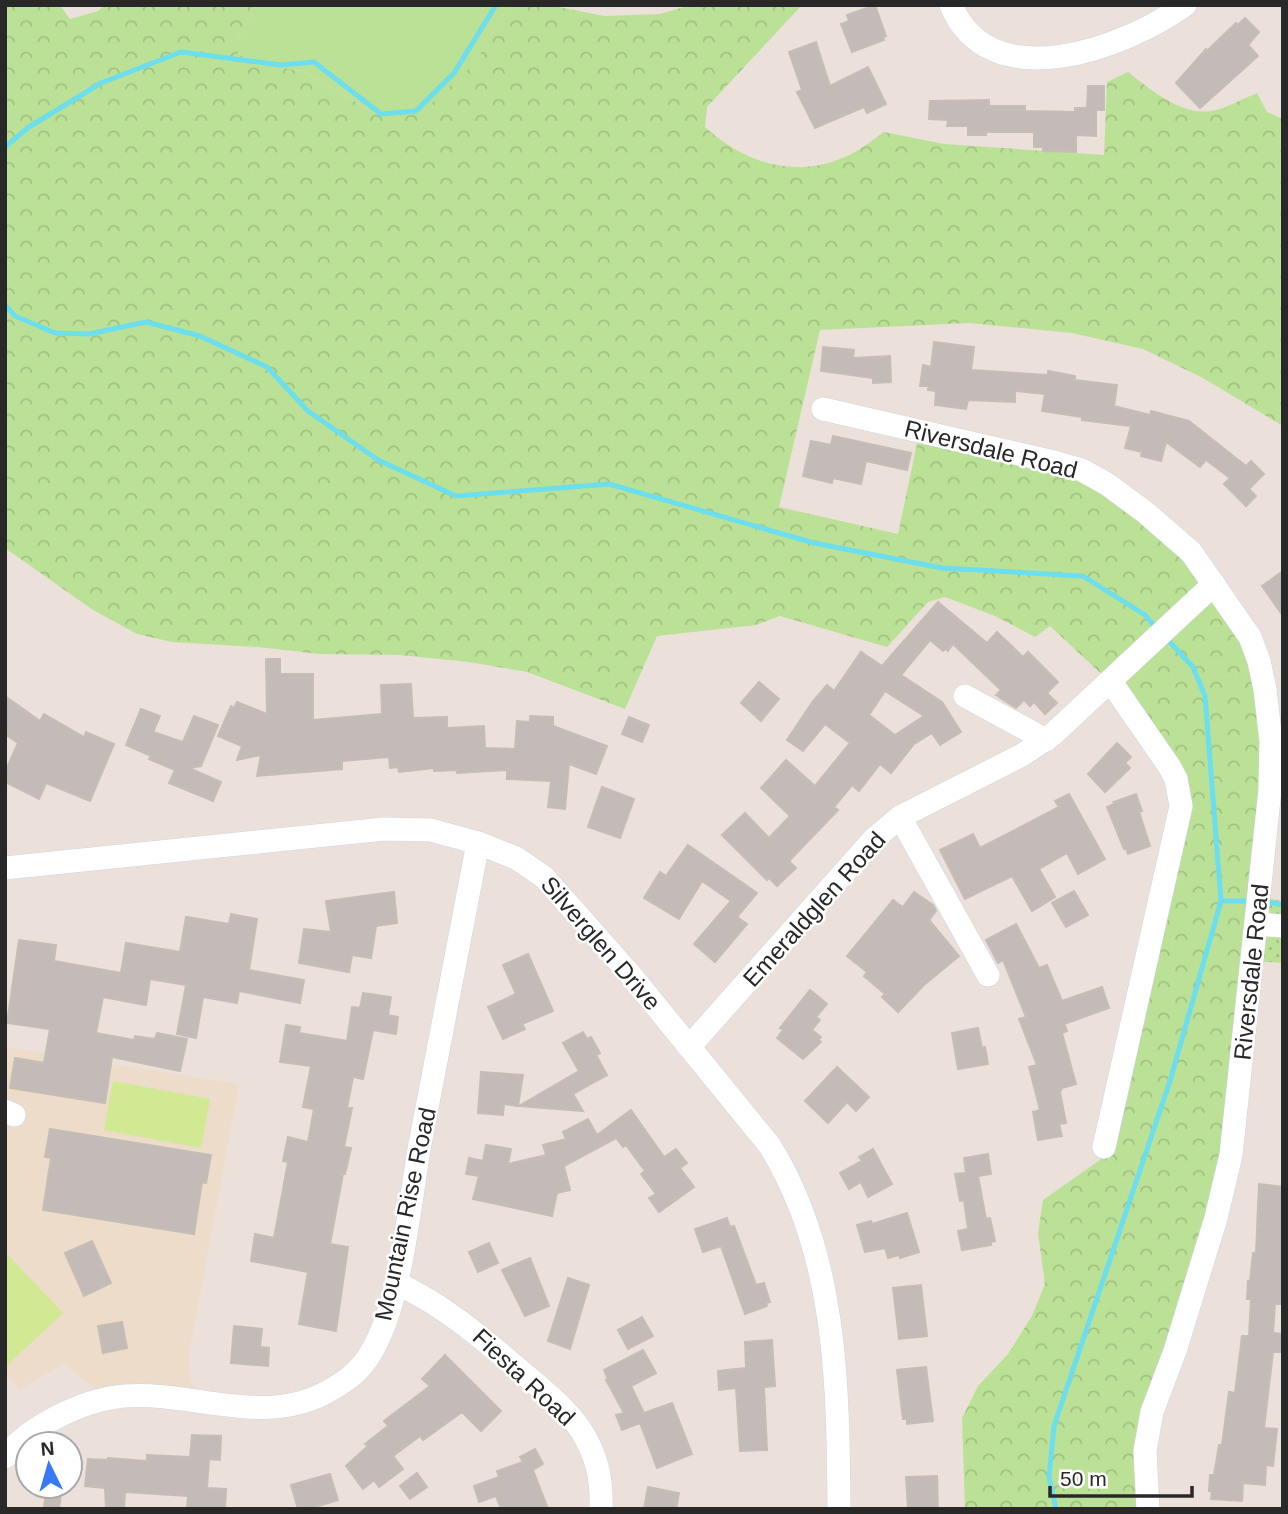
<svg xmlns="http://www.w3.org/2000/svg" width="1288" height="1514" font-family="Arial,sans-serif">
<style>
.education{fill:#eddcc9}
.grass{fill:url(#grass-dots)}
.forest{fill:url(#forest-crowns)}
.garden{fill:#bbe196}
.pitch{fill:#d1e992}
.lines{fill:none;stroke-linecap:round;stroke-linejoin:round}
.stream{stroke:#6cdeed;stroke-width:5}
.building{fill:#c3bbb7;stroke:#c6bdb4;stroke-width:2;fill-rule:evenodd}
.minor-casing{stroke:#cfd5e1;stroke-width:24}
.minor{stroke:#fff;stroke-width:23}
.labels{text-anchor:middle;dominant-baseline:central;stroke-width:5;stroke-linejoin:round;paint-order:stroke}
.street-label{font-size:24px;fill:#282828;stroke:#fff}
</style>
<defs>
<pattern id="grass-dots" width="8" height="8" patternUnits="userSpaceOnUse" patternTransform="scale(1.75)"><rect width="8" height="8" fill="#bbe196"/><path d="M2 2h.1M6 6h.1" fill="none" stroke="#a1c181" stroke-width="1.8" stroke-linecap="round"/></pattern>
<pattern id="forest-crowns" width="20" height="18" patternUnits="userSpaceOnUse" patternTransform="scale(1.75)"><rect width="20" height="18" fill="#bbe196"/><path d="M2 6a3 3 0 1 1 6 0M12 15a3 3 0 1 1 6 0" fill="none" stroke="#a1c181"/></pattern>
</defs>
<rect width="100%" height="100%" fill="#ebe1da"/>
<!-- education -->
<path class="education" d="M5 1047 239 1084 188 1359 193 1390 101 1393 64 1364 20 1389 5 1374Z"/>
<!-- grass -->
<path class="grass" d="M1261 897 1283 901V963L1255 961Z"/>
<!-- forest -->
<path class="forest" d="M5 5H60L70 19 98 11 104 5H256L237 39 264 64 302 71 375 113 473 65 510 5H549L604 16 660 14 691 5H802L707 107 705 127C747 165 800 181 853 153 864 147 874 139 884 132L944 144 1104 155 1107 82 1128 72C1150 89 1181 116 1211 111 1225 109 1242 99 1257 93L1267 112 1283 119V426L1203 378 1143 349 1072 333 969 323 820 330 779 507 898 534 919 434 1077 470 1142 513 1249 637 1270 742 1235 1158 1154 1417 1149 1509H965L962 1418 978 1386 1008 1354 1032 1316 1045 1284 1038 1233 1043 1200 1100 1160 1180 807 1111 683 1050 626 1035 637 995 616 945 597 928 602 887 647 780 616 756 625 657 636 625 709 527 672 469 662 400 655 319 654 258 647 172 642 137 634 93 610 5 548Z"/>
<!-- garden -->
<path class="garden" d="M256 5H510L473 65 432 103 412 115 391 117 375 113 302 71 264 64 238 55 237 39Z"/>
<!-- pitch -->
<g class="pitch">
<path d="M113 1081 210 1099 201 1148 104 1130Z"/>
<path d="M5 1252 63 1313 5 1367Z"/>
</g>
<g class="lines">
<!-- stream -->
<g class="stream">
<path d="M5 147 29 127 101 83 181 52 281 65 314 62 381 114 416 111 454 73 496 5"/>
<path d="M5 305 15 316 55 333 89 334 146 322 200 336 267 367 308 411 378 460 456 496 609 484 814 543 942 568 1083 576 1145 615 1156 628"/>
<path d="M1221 901H1246"/>
<path d="M1268 902 1283 905"/>
<path d="M1056 1509 1049 1477 1054 1426 1170 1081 1221 901 1205 696 1193 667 1166 638"/>
</g>
</g>
<!-- building -->
<g class="building">
<path d="M875 5 886 36 883 37 884 40 852 52 841 24 849 21 847 15Z"/>
<path d="M1245 18 1259 32 1248 45 1258 56 1200 108 1176 83 1206 49 1207 51 1236 23 1238 25Z"/>
<path d="M816 42 830 86 868 67 886 104 867 113 864 107 815 128 797 92 802 90 789 52Z"/>
<path d="M1088 86H1104V110H1096V136L1076 135V152L1043 151V147H1034V132H986V135H968V126H947L948 120 929 119 930 101 989 100V106H1025V111L1075 112V108H1087Z"/>
<path d="M934 342 974 347 971 370 1048 375V371L1075 376V380L1117 385 1114 406 1150 415 1151 411 1189 421 1246 466 1251 461 1264 474 1249 489 1256 496 1246 506 1224 484 1230 478 1206 460 1200 467 1166 442 1161 461 1141 456 1142 452 1125 448 1131 426 1082 420V417L1042 411 1045 394 1015 391V402L968 400 966 409 935 405 936 391 928 390 929 386H920L923 365 931 367Z"/>
<path d="M823 347 854 350 853 358 890 356 891 382 873 383V378L821 371Z"/>
<path d="M833 436 911 453 907 470 866 461 861 484 833 478 832 483 803 476 811 441 831 445Z"/>
<path d="M1283 571V616L1262 586Z"/>
<path d="M938 602 987 643 997 632 1023 657 1028 652 1058 682 1047 693 1057 703 1045 714 1034 702 1030 706 1024 700 1016 708 996 695 1001 690 953 644 948 651 945 649 943 651 930 640 901 675 942 702 961 732 940 745 932 733 914 744 891 773 880 764 859 791 852 785 834 807 838 810 789 861 796 868 777 886 769 878 767 880 722 835 745 813 769 838 790 816 761 788 786 760 815 786 850 743 825 724 803 751 787 740 813 701 827 685 834 691 861 652 882 666ZM885 691 924 716 895 735 869 715Z"/>
<path d="M266 659H280V674H313V720L382 714 381 685 411 684 413 718 447 717V728L484 726 485 748 515 749 517 721 530 722V716L553 717V726L607 746 596 774 569 764 565 809 548 807 551 781 507 779V770L457 773V770L434 771V768L399 772 398 767 390 768 389 757 342 761V769L257 776 261 755 237 760 242 746 218 736 231 706 234 708 237 702 267 714Z"/>
<path d="M759 682 779 699 761 721 741 703Z"/>
<path d="M5 696 40 721 44 714 84 737 86 732 114 744 90 801 46 783 39 799 5 782V772L18 743 5 734Z"/>
<path d="M141 709 160 716 153 732 183 742 194 716 218 725 201 766 189 768 221 782 213 801 169 783 175 770 149 759 151 756 126 745Z"/>
<path d="M629 717 649 725 642 742 622 734Z"/>
<path d="M1117 743 1131 757 1125 763 1130 768 1105 792 1088 774Z"/>
<path d="M602 787 634 799 620 838 588 827Z"/>
<path d="M1069 794 1105 859 1078 874 1067 853 1039 869 1055 897 1032 911 1012 876 965 899 940 850 973 834 980 848 1059 807 1055 801Z"/>
<path d="M1136 794 1142 811 1139 812 1150 846 1128 854 1126 848 1124 849 1107 807 1116 803 1114 802Z"/>
<path d="M688 845 757 893 737 917 747 924 715 962 694 944 731 901 702 881 679 919 644 898 660 872 666 876Z"/>
<path d="M1074 891 1088 915 1066 927 1052 903Z"/>
<path d="M394 892 397 923 376 926 371 958 352 955 349 972 299 963 304 929 331 932 326 901Z"/>
<path d="M914 892 933 905 936 911 929 920 959 956 924 985 898 1012 882 997 885 994 864 976 867 972 847 956 893 900 903 907Z"/>
<path d="M231 914 257 919 249 970 304 980 300 1003 239 991 237 1003 203 997 196 1038 177 1034 186 985 150 979 146 1005 103 997 96 1033 134 1040 135 1036 155 1039 157 1033 187 1039 180 1071 112 1057 105 1103 10 1088 15 1058 44 1063 50 1029 7 1023 19 940 56 945 54 961 121 973 126 943 180 952 186 917 229 924Z"/>
<path d="M1016 924 1039 968 1047 965 1062 1001 1102 987 1109 1008 1064 1024 1067 1031 1062 1033 1076 1084 1062 1088 1060 1092 1066 1123 1059 1124 1062 1136 1038 1140 1033 1112 1040 1110 1029 1067 1037 1065 1019 1019 1026 1017 1003 960 998 963 986 940Z"/>
<path d="M528 954 553 1011 522 1024 525 1029 503 1039 488 1007 516 994 503 965Z"/>
<path d="M810 990 827 1004 816 1017 820 1020 812 1030 821 1037 818 1040 821 1042 803 1059 777 1038 783 1030 780 1028Z"/>
<path d="M363 993 391 997 388 1015 398 1017 396 1034 373 1030 363 1079 353 1077 347 1108H352L344 1147 351 1148 345 1174H343L330 1244 348 1247 336 1331 299 1324 308 1272 251 1261 255 1234 274 1238 288 1162 283 1161 288 1137 308 1142 314 1109 303 1107 311 1066 280 1062 286 1025 300 1027 299 1033 347 1041 352 1007 360 1008Z"/>
<path d="M978 1028 982 1048 985 1047 988 1064 958 1069 952 1033Z"/>
<path d="M583 1032 587 1039 591 1037 600 1053 596 1055 607 1075 573 1094 583 1111 519 1106 579 1071 563 1043Z"/>
<path d="M837 1067 869 1097 856 1111 847 1102 828 1123 805 1101Z"/>
<path d="M481 1072 523 1075 518 1106 504 1104 503 1115 478 1113Z"/>
<path d="M631 1110 664 1157 676 1149 687 1163 680 1168 694 1187 659 1212 649 1198 656 1194 641 1174 645 1171 626 1145 623 1147 616 1138 564 1166 570 1190 557 1193 552 1216 473 1199 479 1176 466 1174 469 1158 483 1161 486 1145 511 1149 508 1164 546 1155 543 1145 566 1139 563 1132 588 1119 597 1135Z"/>
<path d="M50 1129 211 1155 206 1183 202 1182 194 1234 43 1210 51 1158 45 1157Z"/>
<path d="M873 1149 892 1184 868 1197 861 1182 849 1189 840 1173 862 1161 859 1157Z"/>
<path d="M988 1154 991 1174 978 1176 986 1219 990 1218 995 1241 991 1242V1245L962 1250 958 1231 968 1229 964 1200 960 1201 955 1174 966 1173 964 1158Z"/>
<path d="M1259 1184 1283 1187V1304H1275L1273 1333 1283 1334V1352H1273L1264 1428 1277 1429 1273 1466 1266 1465 1265 1485 1243 1483 1242 1501 1211 1499 1212 1492 1209 1491 1210 1475H1214L1219 1445H1222L1229 1392 1235 1393 1242 1336H1249L1251 1299H1247L1248 1281H1250L1253 1253H1256Z"/>
<path d="M907 1213 919 1252 900 1258 899 1255 888 1258 885 1248 865 1252 857 1225 871 1221 872 1224Z"/>
<path d="M727 1218 730 1227 734 1226 756 1285 764 1283 770 1302 766 1303 767 1306 745 1314 721 1246 703 1252 695 1229Z"/>
<path d="M92 1241 111 1283 84 1296 65 1253Z"/>
<path d="M489 1243 498 1263 478 1272 469 1252Z"/>
<path d="M530 1258 549 1306 525 1316 502 1270Z"/>
<path d="M568 1278 589 1285 570 1349 548 1341Z"/>
<path d="M921 1285 927 1336 899 1339 893 1288Z"/>
<path d="M642 1317 653 1336 628 1349 618 1330Z"/>
<path d="M122 1322 127 1348 103 1353 98 1326Z"/>
<path d="M234 1326 262 1329 260 1347 269 1348 268 1366 231 1363Z"/>
<path d="M772 1340 775 1386 764 1387 767 1450 740 1451 736 1388 719 1390 718 1371 746 1368 745 1342Z"/>
<path d="M643 1350 656 1373 631 1386 644 1413 672 1403 692 1454 657 1468 640 1423 622 1430 616 1415 624 1413 606 1380 608 1379 604 1370Z"/>
<path d="M445 1355 501 1411 481 1431 462 1412 423 1440 420 1436 393 1456 403 1469 379 1487 374 1480 363 1489 346 1466 368 1446 365 1444 388 1426 384 1421 430 1386 422 1379Z"/>
<path d="M926 1367 933 1421 907 1424V1419H903L897 1370Z"/>
<path d="M192 1435 221 1436 220 1460 209 1459 207 1488 226 1489 225 1509H187L188 1496 125 1492 124 1509H106L105 1488 85 1486 88 1459 108 1460V1458L147 1461V1455L190 1457Z"/>
<path d="M535 1449 543 1464 533 1470 548 1509H501L496 1496 479 1502 474 1486 499 1477 497 1471 523 1462 520 1457Z"/>
<path d="M417 1473 427 1487 410 1499 400 1486Z"/>
<path d="M330 1474 338 1500 308 1509H298L291 1485Z"/>
<path d="M937 1476 938 1509H908L906 1477Z"/>
<path d="M47 1486H62L59 1509 44 1507Z"/>
<path d="M648 1487 679 1493 676 1509H644Z"/>
</g>
<g class="lines">
<!-- minor casing -->
<g class="minor-casing">
<g id="minor">
<path d="M951 5C990 99 1125 48 1185 5"/>
<path d="M823 409 1054 462 1082 470 1107 484 1145 512 1191 552 1250 637 1259 661 1265 689 1271 741 1270 790 1231 1155 1216 1218 1175 1351 1152 1412 1145 1451 1148 1509"/>
<path d="M965 696 1046 740"/>
<path d="M900 817 988 975"/>
<path d="M5 868 384 829 431 830 478 843 516 858 544 877 629 973 770 1146C837 1255 838 1384 839 1509"/>
<path d="M1257 924 1283 926"/>
<path d="M689 1047 874 839 900 817 1022 755 1052 735 1214 584"/>
<path d="M5 1111 14 1115"/>
<path d="M1104 1147 1181 806 1176 779 1169 766 1111 682"/>
<path d="M396 1283C444 1305 482 1338 522 1372 544 1391 571 1412 585 1437 598 1460 602 1482 601 1509"/>
<path d="M5 1457C18 1440 36 1428 55 1418 76 1407 101 1398 125 1396 193 1391 263 1427 327 1392 341 1384 354 1376 364 1363 401 1316 409 1204 420 1144 439 1044 459 944 478 843"/>
</g>
</g>
<!-- minor -->
<use href="#minor" class="minor"/>
</g>
<g class="labels">
<!-- street labels -->
<g class="street-label">
<text transform="translate(991 449) rotate(14)">Riversdale Road</text>
<text transform="translate(814 909) rotate(-48)">Emeraldglen Road</text>
<text transform="translate(601 943) rotate(49)">Silverglen Drive</text>
<text transform="translate(1251 972) rotate(-84)">Riversdale Road</text>
<text transform="translate(405 1214) rotate(-78)">Mountain Rise Road</text>
<text transform="translate(524 1377) rotate(43)">Fiesta Road</text>
</g>
</g>
<!-- border -->
<rect width="1288" height="1514" fill="none" stroke="#282828" stroke-width="14"/>
<!-- north arrow -->
<g transform="translate(49 1465) rotate(355)"><circle r="33" fill="#ffffff" stroke="#a9a9a9" stroke-width="2"/>
<path d="M0-5L12 26L0 18L-12 26Z" fill="#3979f8"/>
<text y="-10" font-size="19" font-weight="bold" text-anchor="middle" fill="#282828">N</text>
</g>
<!-- scale -->
<path d="M1050 1486v10h142v-10" fill="none" stroke="#282828" stroke-width="3.5"/>
<text x="1060" y="1486" font-size="21" fill="#282828" stroke="#ffffff" stroke-width="5" paint-order="stroke">50 m</text>
</svg>
